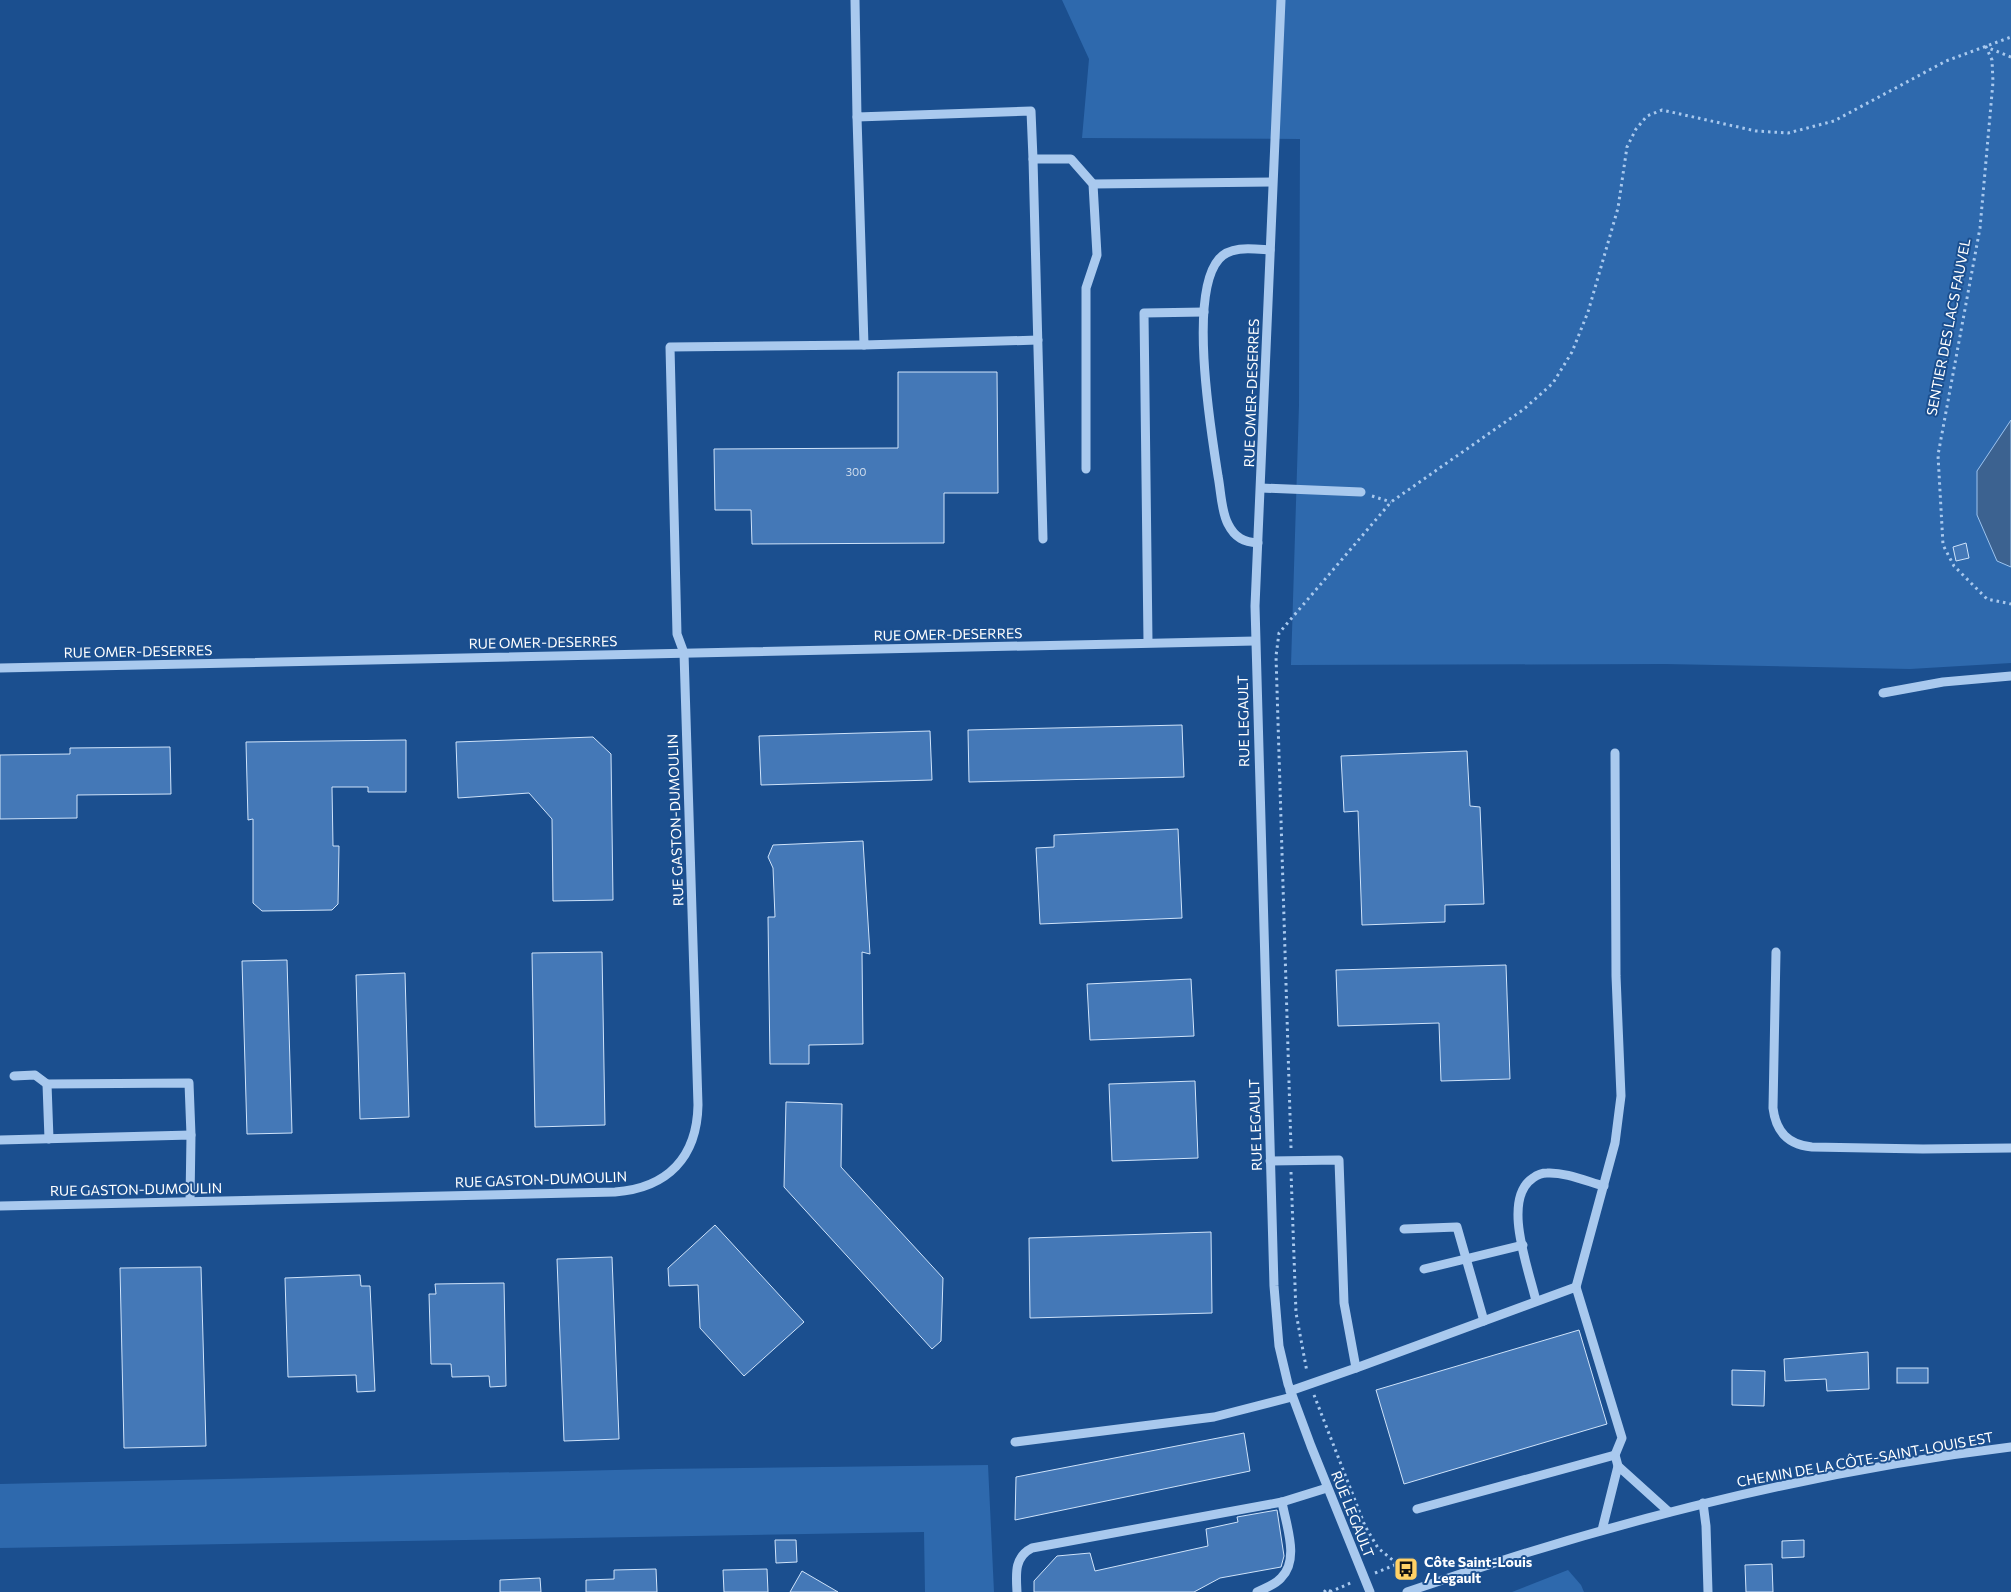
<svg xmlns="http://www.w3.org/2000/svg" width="2011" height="1592" font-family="Commissioner,sans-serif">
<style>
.green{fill:#2e69ad}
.water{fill:#3c6290;stroke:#9cc4f0}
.building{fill:#4478b7;stroke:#cfe3fa}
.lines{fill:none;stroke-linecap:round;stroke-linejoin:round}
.path{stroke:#a9c9ee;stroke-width:3;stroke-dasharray:2.5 4;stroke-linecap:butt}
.minor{stroke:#a9c9ee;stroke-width:9}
.labels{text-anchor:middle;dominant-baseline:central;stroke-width:4;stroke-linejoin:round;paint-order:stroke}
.number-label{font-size:11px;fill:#d0dded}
.street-label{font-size:14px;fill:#fff;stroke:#1b4f8f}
.poi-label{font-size:14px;font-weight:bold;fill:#fff;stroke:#1b4f8f;text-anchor:start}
</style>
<rect width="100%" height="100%" fill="#1b4f8f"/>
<!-- green -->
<g class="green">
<path d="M1062 0H2011V663L1910 669 1665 664 1291 665 1299 405 1300 139 1082 138 1089 59Z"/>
<path d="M988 1465 994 1592H925L924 1532 0 1548V1484L657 1469Z"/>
<path d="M1568 1570 1581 1585 1584 1592H1512Z"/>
</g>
<!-- water -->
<path class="water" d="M2011 420V567L1997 561 1977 515V471Z"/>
<!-- building -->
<g class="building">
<path d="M898 372H997L998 493H944V543L752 544 751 510H715L714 449 898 448Z"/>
<path d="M1966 543 1969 558 1956 561 1953 547Z"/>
<path d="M1182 725 1184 777 969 782 968 730Z"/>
<path d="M930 731 932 780 761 785 759 736Z"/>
<path d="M593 737 611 754 613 900 553 901 552 819 529 793 458 798 456 742Z"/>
<path d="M406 740V792H368V787H332L333 846H339L338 904 332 910 262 911 253 903V819L248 820 246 742Z"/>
<path d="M170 747 171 794 77 795V818L0 819V755L70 754V748Z"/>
<path d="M1467 751 1470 806 1480 807 1484 904 1445 905V922L1362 925 1358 811 1344 812 1341 756Z"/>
<path d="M1178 829 1182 918 1040 924 1036 848 1054 847V835Z"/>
<path d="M863 841 870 954 862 952 863 1044 809 1045V1064H770L768 917H775L773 868 768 857 773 845Z"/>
<path d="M602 952 605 1125 535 1127 532 953Z"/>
<path d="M287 960 292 1133 247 1134 242 961Z"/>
<path d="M1506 965 1510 1079 1441 1081 1439 1023 1338 1026 1336 970Z"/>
<path d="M405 973 409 1117 360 1119 356 975Z"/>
<path d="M1191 979 1194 1036 1090 1040 1087 984Z"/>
<path d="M1195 1081 1198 1158 1112 1161 1109 1084Z"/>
<path d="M786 1102 842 1104 841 1167 943 1278 941 1341 932 1349 784 1187Z"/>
<path d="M715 1225 804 1322 744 1376 700 1328 698 1285 669 1286 668 1268Z"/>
<path d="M1211 1232 1212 1313 1030 1318 1029 1238Z"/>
<path d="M612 1257 619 1439 564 1441 557 1259Z"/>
<path d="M201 1267 206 1446 124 1448 120 1268Z"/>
<path d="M360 1275 361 1286H370L375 1391 357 1392 356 1375 288 1377 285 1278Z"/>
<path d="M504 1283 506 1386 490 1387 489 1376 452 1377 451 1364H431L429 1294H436L435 1284Z"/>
<path d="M1579 1330 1607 1424 1404 1484 1376 1390Z"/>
<path d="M1868 1352 1869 1389 1827 1391 1826 1379 1785 1381 1784 1359Z"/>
<rect x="1897" y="1368" width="31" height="15"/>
<path d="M1732 1370 1765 1371 1764 1406 1732 1405Z"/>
<path d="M1244 1433 1250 1471 1015 1520 1016 1477Z"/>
<path d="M1277 1510 1284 1556 1281 1567 1220 1578 1194 1592H1034V1581L1057 1556 1090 1553 1095 1571 1208 1546 1206 1529 1238 1522 1237 1517Z"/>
<path d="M775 1540H796L797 1562 776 1563Z"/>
<path d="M1804 1540V1557L1782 1558V1541Z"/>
<path d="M1772 1564 1773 1592H1746L1745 1565Z"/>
<path d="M656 1569 657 1592H586V1580L614 1579V1570Z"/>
<path d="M767 1569 768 1592H724L723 1570Z"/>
<path d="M802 1571 838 1592H790Z"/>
<path d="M540 1578 541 1592H500V1580Z"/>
</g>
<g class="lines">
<!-- path -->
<g class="path">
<path d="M2011 57 1986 47 1992 60 1993 82 1980 228 1938 455 1943 545 1954 566 1987 599 2011 604"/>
<path d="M1372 496 1391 502"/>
<path d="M1291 1148 1276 656 1279 633 1391 502 1524 409 1553 383 1572 352 1588 312 1618 208 1627 147 1636 129 1647 116 1662 110 1756 131 1788 133 1834 121 1946 61 2011 37"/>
<path d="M1291 1172 1296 1313 1307 1372"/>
<path d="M1314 1395 1365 1526 1378 1548 1395 1562 1400 1581"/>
<path d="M1375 1573 1395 1565"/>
<path d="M1324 1592 1327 1589 1332 1592"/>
<path d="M1330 1592 1353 1582"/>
</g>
<!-- minor -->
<g class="minor">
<path d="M855 0 857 117 1031 111 1033 159"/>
<path d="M1281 0 1255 606 1274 1286 1279 1346 1288 1384 1311 1446 1370 1592"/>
<path d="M857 117 864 345 1038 340"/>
<path d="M1093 184 1272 182"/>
<path d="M1261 488 1361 492"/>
<path d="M1043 539 1033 159H1071L1093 184 1097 255 1086 288V469"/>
<path d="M1258 543C1244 542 1235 538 1228 524 1221 511 1221 491 1218 476 1211 431 1188 294 1219 259 1231 245 1254 249 1270 250"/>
<path d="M1148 642 1144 313 1204 312"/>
<path d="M0 668 1255 641"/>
<path d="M1883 693 1943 682 2011 676"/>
<path d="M1776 952 1773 1108C1776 1132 1788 1145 1812 1147L1923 1149 2011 1148"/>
<path d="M14 1076 35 1075 47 1084"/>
<path d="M49 1139 47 1084 189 1083 191 1135"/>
<path d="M0 1140 191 1135 190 1201"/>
<path d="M1270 1161 1339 1160 1344 1303 1356 1368 1290 1391"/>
<path d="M0 1206 615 1192C668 1188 697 1157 698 1105L684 653 677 634 670 347 864 345"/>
<path d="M1404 1229 1457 1227 1484 1321"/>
<path d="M1424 1269 1523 1245"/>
<path d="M1576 1287 1615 1143 1621 1096 1616 976 1615 753"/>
<path d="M1536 1301C1529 1270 1501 1199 1533 1178 1537 1175 1542 1173 1547 1173 1565 1172 1586 1181 1604 1186"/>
<path d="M1356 1368 1576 1287 1622 1438 1615 1455"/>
<path d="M1015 1442 1214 1417 1292 1397"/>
<path d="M1703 1503 1706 1526 1708 1592"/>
<path d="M1417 1509 1615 1455 1618 1466"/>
<path d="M1602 1530 1618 1466 1669 1512"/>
<path d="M1017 1592C1016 1574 1014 1557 1032 1548L1282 1502 1327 1488"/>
<path d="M1257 1592C1265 1588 1275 1585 1281 1578 1300 1560 1286 1525 1282 1502"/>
<path d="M1407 1592C1603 1524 1804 1472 2011 1447"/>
</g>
</g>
<!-- icons -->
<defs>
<g id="bus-square" transform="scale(1.25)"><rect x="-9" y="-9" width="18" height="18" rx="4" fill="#ffd166" stroke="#1b4f8f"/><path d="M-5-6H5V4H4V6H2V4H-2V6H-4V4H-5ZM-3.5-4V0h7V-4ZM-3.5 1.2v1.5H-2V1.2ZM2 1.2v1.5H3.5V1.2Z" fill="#111"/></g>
</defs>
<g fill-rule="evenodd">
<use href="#bus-square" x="1406" y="1569"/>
</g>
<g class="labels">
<!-- number labels -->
<g class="number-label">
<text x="856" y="471">300</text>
</g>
<!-- street labels -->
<g class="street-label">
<text transform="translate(1948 327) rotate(-79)">SENTIER DES LACS FAUVEL</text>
<text transform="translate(1251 393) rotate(-88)">RUE OMER-DESERRES</text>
<text transform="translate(948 634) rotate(-1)">RUE OMER-DESERRES</text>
<text transform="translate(543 642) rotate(-1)">RUE OMER-DESERRES</text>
<text transform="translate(138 651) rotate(-1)">RUE OMER-DESERRES</text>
<text transform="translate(1243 721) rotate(-91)">RUE LEGAULT</text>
<text transform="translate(675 820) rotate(-92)">RUE GASTON-DUMOULIN</text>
<text transform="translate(1255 1125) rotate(-92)">RUE LEGAULT</text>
<text transform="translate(541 1179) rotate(-2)">RUE GASTON-DUMOULIN</text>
<text transform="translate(136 1189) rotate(-1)">RUE GASTON-DUMOULIN</text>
<text transform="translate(1865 1459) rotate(-10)">CHEMIN DE LA CÔTE-SAINT-LOUIS EST</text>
<text transform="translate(1353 1514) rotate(68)">RUE LEGAULT</text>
</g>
<!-- poi labels -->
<g class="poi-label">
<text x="1424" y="1561">Côte Saint-Louis<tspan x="1424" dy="16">/ Legault</tspan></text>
</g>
</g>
</svg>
